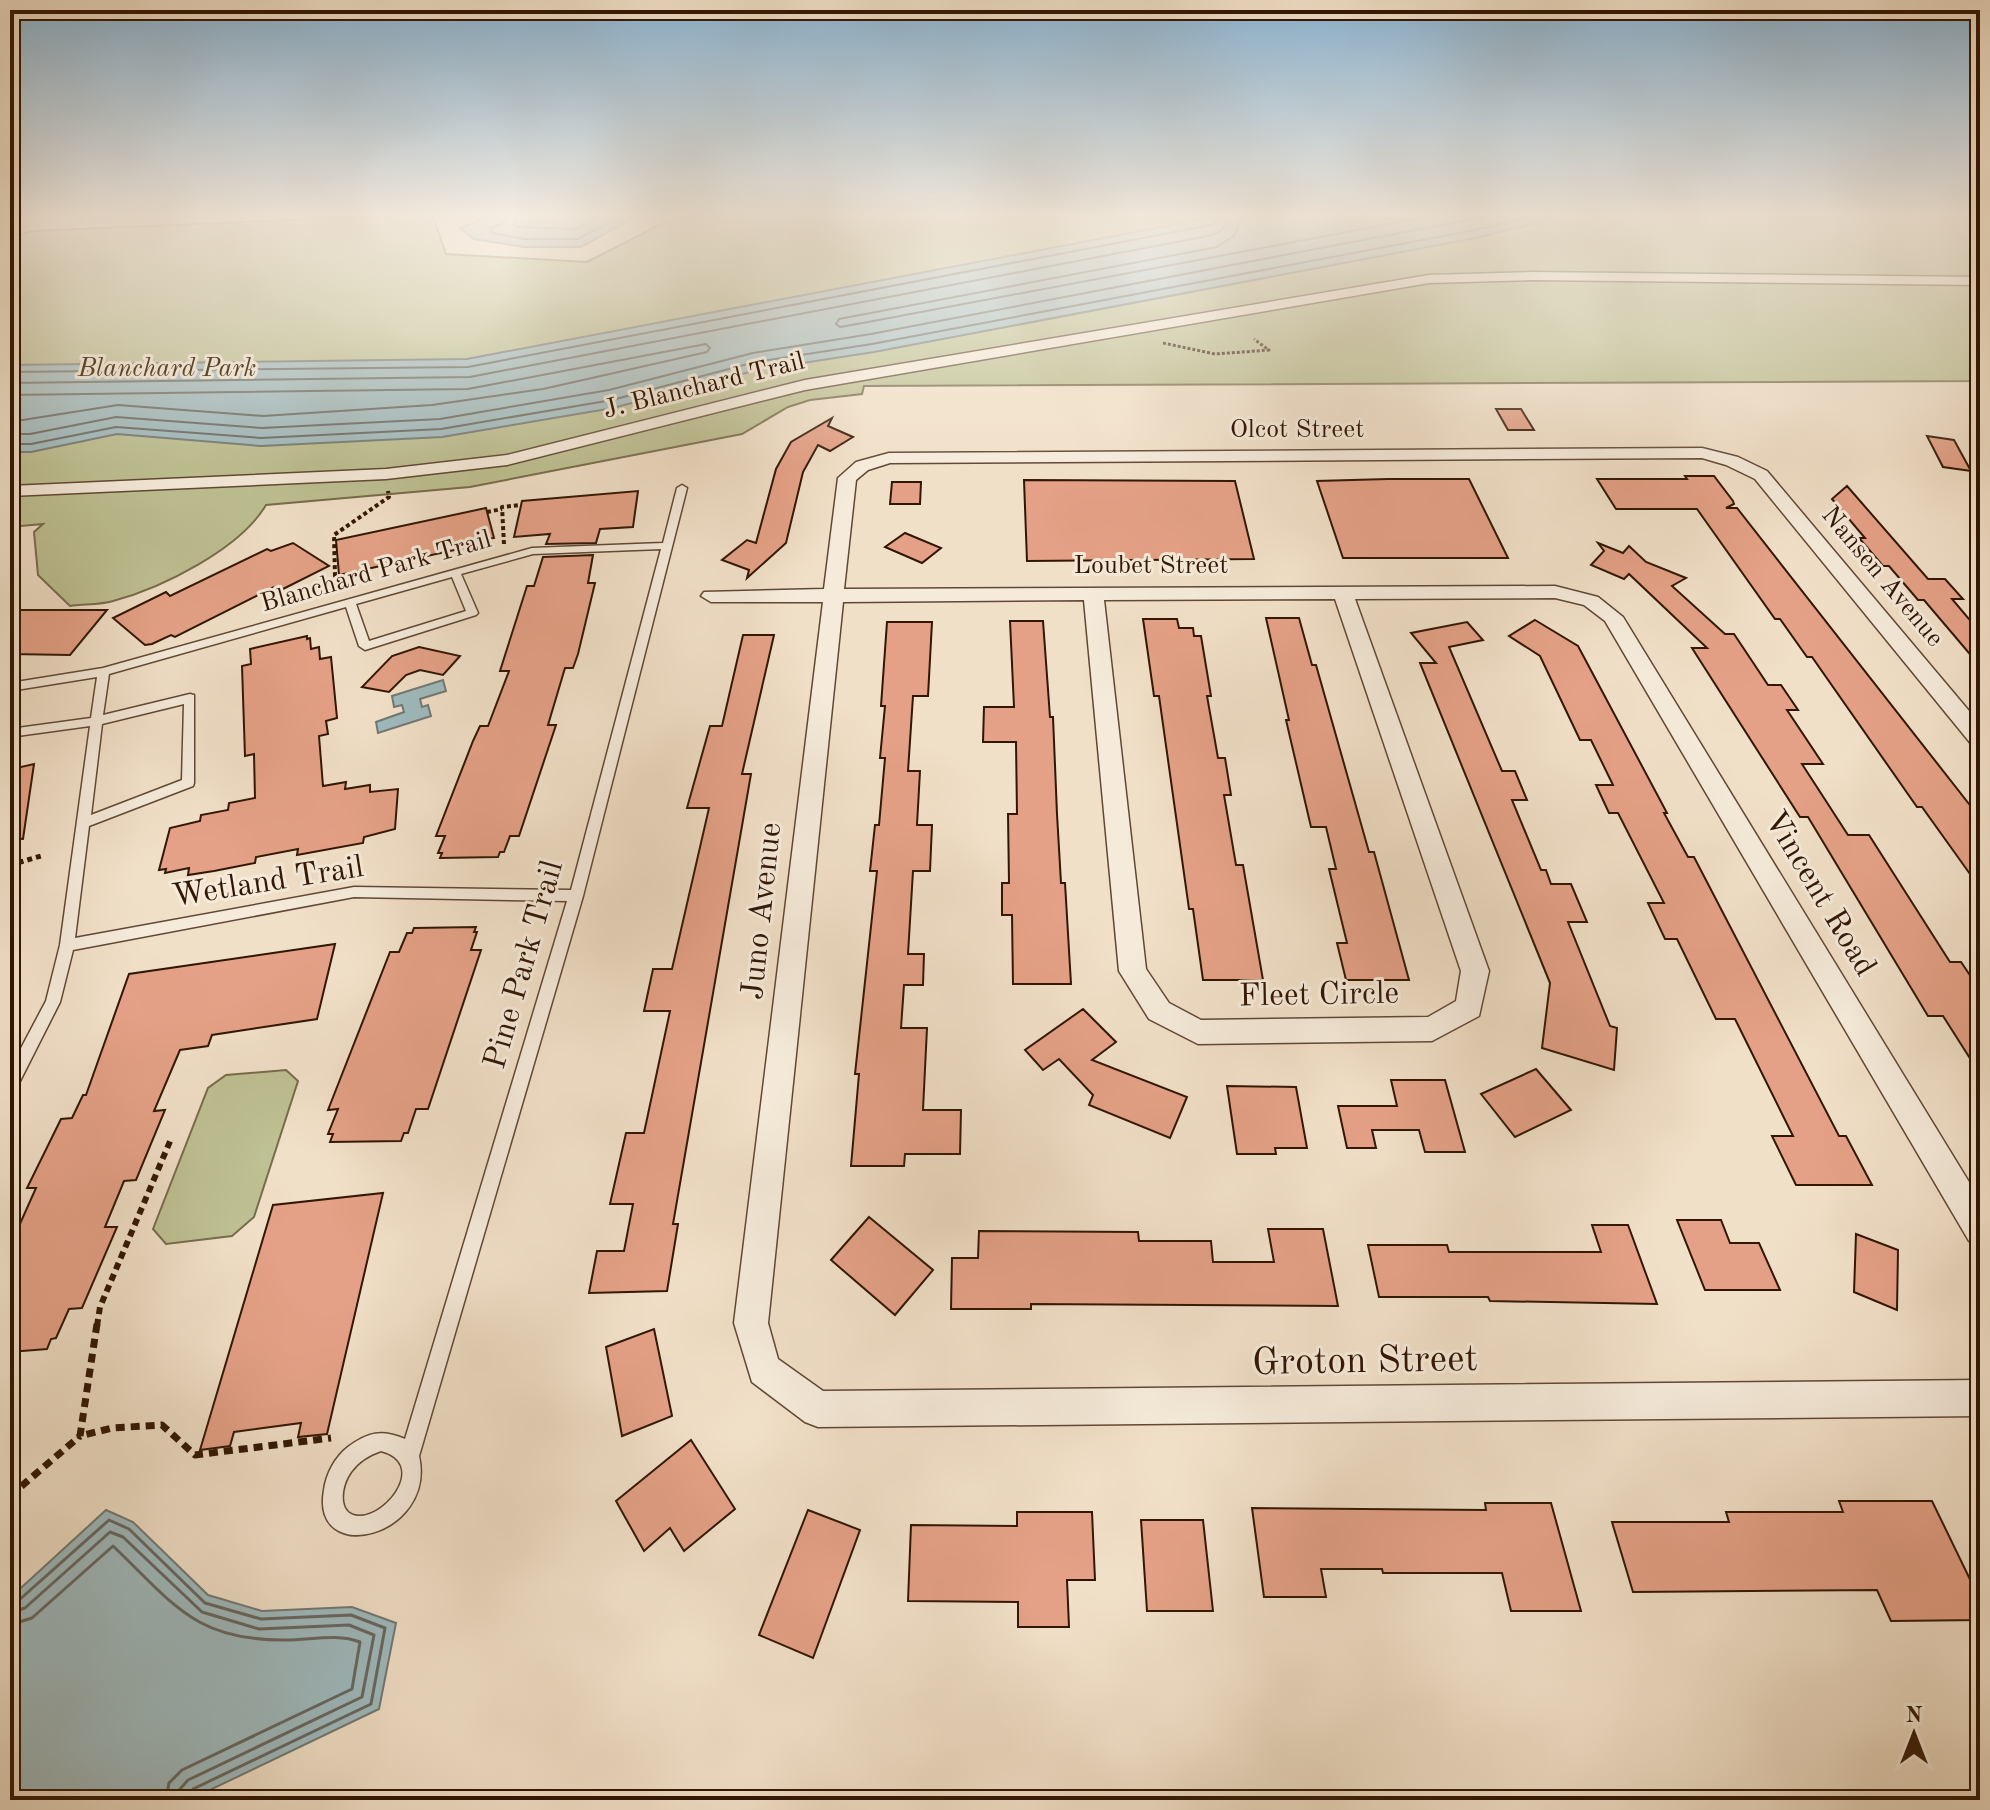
<svg xmlns="http://www.w3.org/2000/svg" width="1990" height="1810" font-family="'Old Standard TT',serif">
<style>
.green{fill:#bec193;stroke:#786c4c;stroke-width:2}
.water{fill:#9fbbc0;stroke:#737975;stroke-width:2}
.lines{fill:none;stroke-linecap:round;stroke-linejoin:round}
.shore-far1{stroke:#686862;stroke-width:2}
.shore{stroke:#686862;stroke-width:3}
.building{fill:#e5a187;stroke:#311604;stroke-width:2}
.lane-casing{stroke:#614835;stroke-width:3}
.street-casing{stroke:#614835;stroke-width:3}
.path-far4{stroke:#311604;stroke-width:3;stroke-dasharray:3 2;stroke-linecap:butt}
.path-far3{stroke:#311604;stroke-width:4;stroke-dasharray:4 3;stroke-linecap:butt}
.path-far2{stroke:#311604;stroke-width:5;stroke-dasharray:5 4;stroke-linecap:butt}
.path-far1{stroke:#311604;stroke-width:6;stroke-dasharray:7 5;stroke-linecap:butt}
.path{stroke:#311604;stroke-width:7;stroke-dasharray:9 6;stroke-linecap:butt}
.lane{fill:#f6ebdb;fill-rule:evenodd}
.street{fill:#f6ebdb;fill-rule:evenodd}
.labels{text-anchor:middle;dominant-baseline:central;stroke-width:6;stroke-linejoin:round;paint-order:stroke}
.far-park-label{font-size:26px;font-style:italic;fill:#5b492f;stroke:#f6ebdb}
.far-street-label{font-size:26px;fill:#311604;stroke:#f6ebdb}
.street-label{font-size:32px;fill:#311604;stroke:#f6ebdb}
.near-street-label{font-size:38px;fill:#311604;stroke:#f6ebdb}
</style>
<rect width="100%" height="100%" fill="#f1e0c8"/>
<filter id="stains"><feTurbulence type="fractalNoise" baseFrequency=".0025" numOctaves="4"/><feColorMatrix values="0 0 0 0 .2 0 0 0 0 .09 0 0 0 0 .02 0 0 0 .5 -.17"/></filter>
<radialGradient id="worn" r=".72"><stop offset=".6" stop-color="#630" stop-opacity="0"/><stop offset="1" stop-color="#630" stop-opacity=".3"/></radialGradient>
<!-- green -->
<g class="green">
<path d="M432 214 446 254 587 262 681 214H1980V381L864 386 862 394 810 400 788 407 742 434 470 487 266 505C240 549 162 588 113 601 100 605 84 604 70 606L38 575 34 532 43 524 10 527V237L33 231Z"/>
<path d="M286 1070 298 1081 254 1217 232 1236 166 1244 153 1229 208 1088 226 1075Z"/>
</g>
<!-- water -->
<g class="water">
<path d="M526 214H640L581 247H524L474 239 460 228 483 219Z"/>
<path d="M1230 214H1572L1476 238 874 352 757 370 613 408 442 437 261 446 117 434 31 452H10V365L467 359Z"/>
<path d="M443 680 446 691 420 699 422 707 428 705 431 716 378 733 376 722 404 712 402 705 394 707 392 696Z"/>
<path d="M106 1510 133 1522 208 1595 262 1611 352 1607 396 1623 379 1709 189 1800H10V1598Z"/>
</g>
<g class="lines">
<!-- shore-far1 -->
<g class="shore-far1">
<path d="M506 214 503 223 491 228 492 233 525 239H578L624 214"/>
<path d="M516 214 515 224 518 227 576 229 603 214"/>
<path d="M1241 214 1235 235 1217 247 839 319 836 324 840 327 868 322 1443 214"/>
<path d="M10 372 468 367 1211 225 1218 221 1219 214"/>
<path d="M10 383 470 377 1213 235 1225 228 1229 214"/>
<path d="M10 395 468 389 706 344 710 348 707 352 543 389 432 405 263 416 118 405 10 422"/>
<path d="M10 434H30L116 417 262 428 440 419 609 390 753 353 871 334 1499 214"/>
<path d="M10 444H31L116 427 261 438 441 429 612 400 755 362 872 344 1475 230 1540 214"/>
</g>
<!-- shore -->
<g class="shore">
<path d="M10 1603 18 1601 109 1520 129 1529 205 1603 261 1619 351 1615 385 1628 371 1704 193 1789 188 1800"/>
<path d="M10 1613 25 1608 110 1532 123 1537 202 1612 259 1629 349 1625 374 1635 362 1697 188 1780 180 1789 178 1800"/>
<path d="M10 1625 32 1618 113 1546C174 1604 195 1641 286 1640 311 1640 337 1633 360 1642L352 1689 182 1770 169 1783 166 1800"/>
</g>
</g>
<!-- building -->
<g class="building">
<path d="M1496 409H1521L1534 430H1508Z"/>
<path d="M832 418 828 426 853 437 830 451 818 445 803 472 786 543 747 578 749 570 722 560 747 540 756 543 776 469 791 442Z"/>
<path d="M1927 436 1954 440 1971 471 1943 467Z"/>
<path d="M1685 476H1714L1733 501 1734 504 1726 508H1737L1980 818V888L1922 807H1917L1812 657H1807L1780 619H1775L1697 509H1616L1597 479H1687Z"/>
<path d="M1388 479H1469L1508 558H1343L1317 481Z"/>
<path d="M1024 480 1235 481 1254 559 1027 561Z"/>
<path d="M892 482H921L920 504H890Z"/>
<path d="M1847 486 1928 579H1945L1963 599H1952L1980 632V666L1924 600H1918L1889 566H1883L1859 538H1865L1832 499Z"/>
<path d="M638 491 633 527 600 529 596 543 546 544 550 534 514 537 522 501Z"/>
<path d="M486 508 494 538 486 539 487 543 339 575 336 540Z"/>
<path d="M905 533 941 548 922 563 885 547Z"/>
<path d="M293 543 329 566 279 591 274 587 175 637 171 635 152 644 145 645 113 618 166 592 170 596 267 549 271 551Z"/>
<path d="M1598 543 1623 553 1629 546 1646 562 1686 578 1672 586 1725 634H1734L1768 685H1781L1798 710H1787L1823 764H1802L1848 835H1869L1950 962H1961L1980 990V1074L1943 1016H1928L1808 817H1800L1692 648H1707L1629 574 1624 579 1591 565 1604 551Z"/>
<path d="M593 555 588 583H595L578 654 573 668H565L548 725H556L519 836H510L504 852H500L498 857 440 858 442 853H438L445 836H436L473 741 480 726H488L509 671H500L527 586H534L543 557Z"/>
<path d="M10 610H107L70 655 10 654Z"/>
<path d="M1266 618H1299L1312 665H1316L1369 852H1374L1409 980H1346L1337 943H1347L1329 869H1336L1326 827H1311L1286 720H1289Z"/>
<path d="M1143 619H1177L1179 628H1193L1194 636H1201L1211 696H1207L1218 758H1225L1231 795H1224L1236 865H1243L1263 980H1203L1193 909H1189L1159 696H1154Z"/>
<path d="M1535 620 1578 646 1667 813H1664L1688 857H1694L1839 1136H1846L1872 1185H1796L1772 1136H1793L1735 1019H1716L1677 939H1665L1648 903H1664L1618 813H1609L1596 785H1613L1591 740H1580L1540 656 1509 636Z"/>
<path d="M1010 621H1043L1050 717H1053L1057 814 1061 883H1065L1071 984H1013L1012 915H1002V883H1009L1008 814H1017L1016 742H983L984 707H1014Z"/>
<path d="M887 622H932L928 696H913L908 771H920L917 825H932L930 871H913L908 954H924L923 985H904L901 1028H927L923 1110H961L960 1154H905L904 1166H851L859 1074H855L877 871H870L875 825H879L885 758H880L885 706H881Z"/>
<path d="M1467 622 1483 640 1449 647 1502 771H1515L1527 800H1512L1541 870H1546L1551 884H1571L1587 922H1568L1610 1026 1617 1028 1614 1070 1542 1048 1550 983 1420 663H1436L1411 633Z"/>
<path d="M743 635H774L742 774H751L673 1224H678L667 1291 589 1293 597 1251H624L633 1204H610L626 1133H644L670 1011H644L653 969H672L709 808H687L710 726H722Z"/>
<path d="M307 636V639L310 638 311 649 319 647 320 659 331 657 337 718 326 721 328 734 319 736 323 786 346 782 345 789 370 785V792L398 789 395 829 364 837 363 843 297 855 298 849 256 857 255 863 214 871 188 875 189 868 165 873 166 869 159 870 170 828 200 821 201 815 228 810 229 803 255 798 254 754 245 756 242 666 251 664 250 649Z"/>
<path d="M419 647 460 656 443 675 420 670 406 675 389 692 362 687 392 656Z"/>
<path d="M34 764 23 839 10 838 12 769Z"/>
<path d="M476 927 474 932H477L471 950H481L428 1109H416L408 1133H404L401 1141 330 1142 333 1134H328L338 1109 328 1110 390 952H399L407 933H412L414 928Z"/>
<path d="M335 944 317 1019 212 1035 208 1046 180 1050 154 1111 165 1110 136 1180 124 1181 105 1227H117L82 1308 69 1309 56 1338 51 1339 47 1349 10 1352V1235H15L36 1188H27L61 1119 72 1118 83 1095H86L129 974Z"/>
<path d="M1083 1009 1116 1042 1092 1060 1187 1097 1170 1138 1089 1105 1093 1095 1059 1059 1043 1070 1025 1050Z"/>
<path d="M1536 1069 1571 1110 1515 1137 1481 1094Z"/>
<path d="M1391 1080H1445L1465 1152H1425L1419 1130H1372L1376 1148H1347L1338 1106H1397Z"/>
<path d="M1227 1086 1296 1087 1307 1148H1275L1276 1154H1237Z"/>
<path d="M383 1193 327 1434 298 1437 301 1423 234 1432 230 1446 200 1450 273 1205Z"/>
<path d="M869 1217 933 1270 895 1315 831 1260Z"/>
<path d="M1677 1220H1721L1730 1243H1759L1780 1290H1705Z"/>
<path d="M1592 1225H1628L1657 1304 1490 1301 1488 1297H1379L1368 1245H1447L1449 1252H1601Z"/>
<path d="M1268 1229H1323L1338 1306 1031 1304V1309H951L952 1258H978L979 1231 1138 1232 1139 1241H1211L1213 1262H1274Z"/>
<path d="M1856 1234 1898 1250 1897 1310 1854 1292Z"/>
<path d="M654 1329 672 1416 622 1436 606 1347Z"/>
<path d="M691 1440 735 1509 684 1551 670 1528 644 1551 616 1501Z"/>
<path d="M1839 1501H1932L1980 1600V1620L1891 1621 1877 1590 1633 1592 1612 1522H1729L1726 1512H1843Z"/>
<path d="M1485 1503H1551L1581 1611H1511L1502 1573H1383L1382 1569H1321L1326 1597H1264L1252 1508 1486 1510Z"/>
<path d="M808 1510 860 1530 813 1658 759 1635Z"/>
<path d="M1017 1512H1092L1095 1580H1067L1069 1627H1018V1602L908 1601 911 1525 1017 1526Z"/>
<path d="M1141 1520H1203L1213 1611H1147Z"/>
</g>
<g class="lines">
<!-- lane casing -->
<g class="lane-casing">
<path id="lane" d="M682 485 687 488 583 896 419 1456C437 1537 310 1568 324 1490 326 1474 335 1457 348 1447 368 1432 382 1429 405 1439L567 901 354 897 73 950 60 1002 16 1089 10 1091V1069L46 1001 60 945 90 726 10 737V729L91 718 97 677 10 691V683L103 668 532 548 663 543 677 488ZM661 549 571 890 354 887 75 938 89 826 193 786 194 783V695L190 694 103 715 109 674 346 607 359 646 365 650 476 615 478 613 461 574 533 554ZM452 577 466 611 369 641 356 604ZM184 704 182 780 91 815 102 724ZM381 1451C427 1463 389 1515 360 1516 336 1516 341 1485 351 1472 358 1462 369 1455 381 1451Z"/>
</g>
<!-- street casing -->
<g class="street-casing">
<g id="street">
<path d="M1533 272 1980 277V285L1533 280 1429 283 805 390 507 465 386 479 10 496V486L386 469 507 455 805 380 1429 275Z"/>
<path d="M1702 448 1738 457 1767 471 1980 724V747L1972 745 1755 479 1726 465 1702 458 890 463 868 470 856 480 844 589 1555 586 1598 597 1623 617 1980 1200V1246L1969 1241 1605 621 1584 605 1555 598 1355 599 1489 971 1479 1016 1432 1041 1198 1044 1149 1019 1119 971 1084 600 843 602 768 1323 778 1359 823 1391 1980 1380V1416L818 1427 805 1422 752 1382 734 1323 823 602H711L701 596 704 592 824 589 838 478 856 462 889 453ZM1335 599 1461 971 1456 1001 1428 1017 1201 1020 1169 1003 1146 969 1104 600Z"/>
</g>
</g>
<!-- path-far4 -->
<path class="path-far4" d="M1163 343 1215 354 1269 350 1254 339"/>
<!-- path-far3 -->
<g class="path-far3">
<path d="M487 512 502 509"/>
<path d="M504 544 502 507 521 505"/>
<path d="M345 586 335 576 334 535 389 497 388 491"/>
</g>
<!-- path-far2 -->
<path class="path-far2" d="M10 865 41 856"/>
<!-- path-far1 -->
<path class="path-far1" d="M97 1326 100 1307 171 1139"/>
<!-- path -->
<g class="path">
<path d="M97 1324 80 1436 112 1428 162 1425 195 1455 331 1438"/>
<path d="M10 1496 80 1436"/>
</g>
<!-- lane -->
<use href="#lane" class="lane"/>
<!-- street -->
<use href="#street" class="street"/>
</g>
<!-- sky -->
<linearGradient id="sky" x2="0" y2="1"><stop stop-color="#8bb7d8"/><stop offset="0.46" stop-color="#f9f1e6"/><stop offset="1" stop-color="#f9f1e6" stop-opacity="0"/></linearGradient>
<rect width="1990" height="467" fill="url(#sky)"/>
<g class="labels">
<!-- far-park labels -->
<g class="far-park-label">
<text x="167" y="369">Blanchard Park</text>
</g>
<!-- far-street labels -->
<g class="far-street-label">
<text transform="translate(704 386) rotate(-14)">J. Blanchard Trail</text>
<text x="1297" y="430">Olcot Street</text>
<text x="1151" y="566">Loubet Street</text>
<text transform="translate(376 572) rotate(-16)">Blanchard Park Trail</text>
<text transform="translate(1882 577) rotate(50)">Nansen Avenue</text>
</g>
<!-- street labels -->
<g class="street-label">
<text transform="translate(268 883) rotate(-9)">Wetland Trail</text>
<text transform="translate(1819 894) rotate(59)">Vincent Road</text>
<text transform="translate(763 911) rotate(-84)">Juno Avenue</text>
<text transform="translate(525 965) rotate(-74)">Pine Park Trail</text>
<text transform="translate(1319 996) rotate(-1)">Fleet Circle</text>
</g>
<!-- near-street labels -->
<g class="near-street-label">
<text transform="translate(1365 1362) rotate(-1)">Groton Street</text>
</g>
</g>
<!-- margin -->
<rect width="1990" height="1810" fill="none" stroke="#f1e0c8" stroke-width="40"/>
<rect x="12" y="12" width="1966" height="1786" fill="none" stroke="#311604" stroke-width="4"/>
<rect x="20" y="20" width="1950" height="1770" fill="none" stroke="#311604" stroke-width="2"/>
<!-- north arrow -->
<g transform="translate(1914 1734)" stroke="#f6ebdb" stroke-width="6" paint-order="stroke">
<path d="M0-6L14 30L0 20L-14 30Z" fill="#311604"/>
<text y="-12" font-size="22" font-weight="bold" text-anchor="middle" fill="#311604">N</text>
</g>
<rect width="100%" height="100%" filter="url(#stains)"/>
<rect width="100%" height="100%" fill="url(#worn)"/>
</svg>
